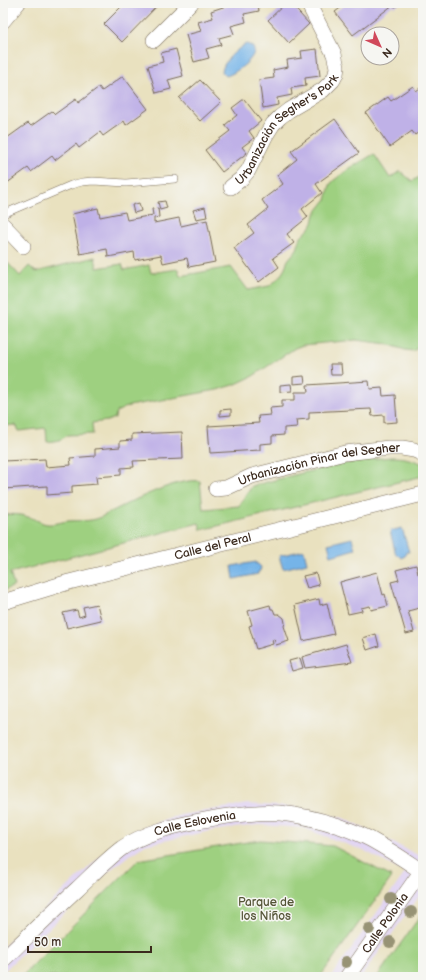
<svg xmlns="http://www.w3.org/2000/svg" width="426" height="980" font-family="'Balsamiq Sans',sans-serif">
<style>
.built{fill:#e1d4f3}
.green{fill:#9ed080;stroke:#6c7d4f}
.water{fill:#74b4e8;stroke:#586f83}
.building{fill:#bfb1e7}
.lines{fill:none;stroke-linecap:round;stroke-linejoin:round}
.service-casing{stroke:#786a56;stroke-width:8}
.minor-casing{stroke:#786a56;stroke-width:16}
.service{stroke:#fff;stroke-width:7}
.minor{stroke:#fff;stroke-width:15}
.tree{fill:#979374}
.labels{text-anchor:middle;dominant-baseline:central;stroke-width:3;stroke-linejoin:round;paint-order:stroke}
.street-label{font-size:12px;fill:#3b2a1e;stroke:#f6f6f2}
.park-label{font-size:12px;fill:#545436;stroke:#f6f6f2}
</style>
<rect width="100%" height="100%" fill="#f6f6f2"/>
<filter id="ink" filterUnits="userSpaceOnUse"><feTurbulence type="fractalNoise" baseFrequency=".025" numOctaves="2"/><feDisplacementMap in="SourceGraphic" scale="8" xChannelSelector="R" yChannelSelector="G"/><feConvolveMatrix kernelMatrix="1 2 1 2 8 2 1 2 1" color-interpolation-filters="sRGB"/></filter>
<filter id="wash" filterUnits="userSpaceOnUse"><feTurbulence type="fractalNoise" baseFrequency=".012" numOctaves="4" result="noise"/><feDisplacementMap in="SourceGraphic" scale="16" xChannelSelector="R" yChannelSelector="G"/><feGaussianBlur stdDeviation="0.9" result="paint"/><feColorMatrix in="noise" values="0 0 0 0 0 0 0 0 0 0 0 0 0 0 0 0 0 1.4 0 .05"/><feComposite in="paint" operator="in"/></filter>
<g filter="url(#wash)">
<rect width="100%" height="100%" fill="#e9e1bf"/>
<!-- built -->
<path class="built" d="M247 804 295 807 343 818 422 857 423 855V891L361 977H331L405 873 367 852 303 828 259 825 210 831 145 845 127 857 110 870 3 972V947L103 854 131 832 180 815Z"/>
<!-- green -->
<g class="green">
<path d="M374 154 390 178 400 171 412 181 423 175V344L413 351 405 350 387 344 356 340 303 345 295 348 253 376 234 385 217 390 129 406 116 412 115 418 107 421 92 423 93 434 68 435 60 440 47 442 46 428 19 431 16 425 3 426V258L20 276 29 266 36 272 95 257 97 268 122 264 124 270 149 265 151 273 178 269 180 276 231 267 248 290 269 286 274 282 279 277 283 272 288 260 297 249 301 237 310 228 313 223 315 214 326 200 330 185 333 181 350 168Z"/>
<path d="M391 457C403 457 412 459 423 464V476L201 530 199 523 10 573 14 586 3 591V515C12 514 20 514 28 517 33 518 38 521 43 523 51 526 60 522 68 521 79 520 89 522 99 518 123 506 175 477 200 481L203 509 239 506 252 486C298 474 344 461 391 457Z"/>
<path d="M260 840 333 846 392 877 320 977H21L138 860Z"/>
<path d="M423 912V977H377Z"/>
</g>
<!-- water -->
<g class="water">
<path d="M246 44C269 49 236 74 226 76L222 72C223 61 236 50 246 44Z"/>
<path d="M402 528 409 552H406L405 556 401 558 398 555H396L390 531Z"/>
<path d="M352 538 355 549 331 556 328 544Z"/>
<path d="M304 550 307 563 283 569 279 556Z"/>
<path d="M256 562V564H258L261 567 260 571 258 572V574L234 579 232 566Z"/>
</g>
<g id="blocks">
<!-- building -->
<g class="building">
<path d="M125 3H156L158 5 122 42 104 24Z"/>
<path d="M225 3H257L259 11 244 14 246 22 231 26 234 34 219 38 221 45 206 49 209 58 194 62 186 35 201 31 198 22 213 18 211 11 226 6Z"/>
<path d="M286 3H290L309 24 289 43 268 20Z"/>
<path d="M347 3H401L395 7 393 5 353 35 335 12Z"/>
<path d="M176 49 183 76 168 80 171 89 156 93 148 66 163 62 161 53Z"/>
<path d="M317 49 320 76 305 78 306 86 291 88 292 95 277 98 278 105 263 108 259 80 274 78 273 70 288 67 287 60 302 58 301 51Z"/>
<path d="M123 76 148 109 126 125 124 121 103 136 100 132 79 148 76 144 55 160 52 156 31 172 28 168 3 186V134L7 138 28 123 31 126 52 111 55 114 76 99 78 103 99 87 102 91Z"/>
<path d="M200 80 221 102 200 121 179 98Z"/>
<path d="M413 86 416 91 423 86V129L415 135 412 131 390 147 366 113 388 97 391 101Z"/>
<path d="M244 99 261 121 249 131 254 138 242 147 247 153 222 172 205 150 230 131 225 125 237 115 232 108Z"/>
<path d="M335 119 359 153 316 184 322 193 302 209 308 217 287 234 294 243 273 258 279 267 259 282 234 248 254 233 248 225 268 209 262 200 283 184 277 175 297 159 291 151Z"/>
<path d="M165 201 167 208 160 210 158 202Z"/>
<path d="M139 203 141 211 134 213 132 205Z"/>
<path d="M205 207 207 217 196 219 193 210Z"/>
<path d="M98 208 100 217 125 212 127 220 153 215 152 209 158 208 159 217 154 218V223L179 218 181 226 207 220 215 262 189 267 187 258 163 263 161 255 135 260 134 252 108 257 107 249 80 254 72 214Z"/>
<path d="M330 364H341L342 375H331Z"/>
<path d="M304 376 305 383 293 384V377Z"/>
<path d="M369 381 370 389 382 388 383 396 395 395 397 422 384 423V415L372 416 371 409 309 412V419L296 420 297 427 284 428V435L272 436V443L260 444V450L210 453 208 426 259 423 258 416 271 415 270 408 282 407V400H295V392H308L307 385Z"/>
<path d="M291 384 292 391 280 392V385Z"/>
<path d="M231 409V415L220 416V410Z"/>
<path d="M182 432 183 459 133 461 134 467 121 468V475L96 477 97 484 72 486V493L47 495V486L3 489V461L45 459 46 467 71 465 70 458 95 456V449L120 447V441L132 440V434Z"/>
<path d="M416 565 418 574 423 573V607L408 611 414 632 406 634 391 582 399 580 396 570Z"/>
<path d="M377 572 383 595 385 594 388 606 371 610 370 606 361 608 362 611 348 614 340 582Z"/>
<path d="M316 573 319 585 307 588 303 576Z"/>
<path d="M319 599 320 605 327 603 334 634 303 641 295 605Z"/>
<path d="M97 604 101 620 67 628 63 613 77 610 79 617 85 615 83 607Z"/>
<path d="M270 605 271 609H273L275 614H279L284 618 285 623 284 626 289 641 276 645 274 639 272 640 273 644 256 649 249 626 252 625 248 611Z"/>
<path d="M376 634 379 646 367 650 363 638Z"/>
<path d="M346 644 352 662 305 668 302 657Z"/>
<path d="M300 658 303 668 292 671 289 661Z"/>
</g>
</g>
</g>
<g filter="url(#ink)">
<use href="#blocks" fill-opacity="0" stroke="#786a56" stroke-width="1"/>
<g class="lines">
<!-- service casing -->
<g class="service-casing">
<path id="service" d="M3 214 71 185 82 182 93 181 126 183 175 179"/>
</g>
<!-- minor casing -->
<g class="minor-casing">
<g id="minor">
<path d="M3 21 18 3"/>
<path d="M154 40 191 3"/>
<path id="s1" d="M231 187 241 179 248 171 266 135 273 124 280 117 289 110 323 90 333 80 336 74 337 67 334 54 308 3"/>
<path d="M3 225 23 246"/>
<path id="s2" d="M216 489 226 488 252 476 345 453 389 448H402L414 450 423 454"/>
<path id="s3" d="M3 602 69 582 423 494"/>
<path id="s4" d="M3 960C28 936 52 912 77 889 92 875 106 860 122 848 144 833 173 826 199 821 225 816 254 811 280 813 301 815 320 820 339 826 350 830 360 834 370 839 388 849 405 860 421 871"/>
<path id="s5" d="M347 977 423 869"/>
</g>
</g>
<!-- service -->
<use href="#service" class="service"/>
<!-- minor -->
<use href="#minor" class="minor"/>
</g>
<!-- trees -->
<g class="tree">
<circle cx="391" cy="899" r="6"/>
<circle cx="411" cy="912" r="6"/>
<circle cx="369" cy="929" r="6"/>
<circle cx="390" cy="942" r="6"/>
<circle cx="346" cy="962" r="6"/>
</g>
</g>
<g class="labels">
<!-- street labels -->
<g class="street-label">
<text stroke="none"><textPath href="#s1" startOffset="82">Urbanización Segher's Park</textPath></text>
<text stroke="none"><textPath href="#s2" startOffset="107">Urbanización Pinar del Segher</textPath></text>
<text stroke="none"><textPath href="#s3" startOffset="217">Calle del Peral</textPath></text>
<text stroke="none"><textPath href="#s4" startOffset="241">Calle Eslovenia</textPath></text>
<text stroke="none"><textPath href="#s5" startOffset="66">Calle Polonia</textPath></text>
</g>
<!-- park labels -->
<g class="park-label">
<text x="266" y="902">Parque de<tspan x="266" dy="14">los Niños</tspan></text>
</g>
</g>
<!-- margin -->
<rect width="426" height="980" fill="none" stroke="#f6f6f2" stroke-width="16"/>
<!-- north arrow -->
<g transform="translate(380 46) rotate(135)"><circle r="19" fill="#f6f6f2" stroke="#aba49d"/>
<path d="M0-3L7 15L0 10L-7 15Z" fill="#d1495b"/>
<text y="-6" font-size="11" font-weight="bold" text-anchor="middle" fill="#3b2a1e">N</text>
</g>
<!-- scale -->
<path d="M28 946v6h123v-6" fill="none" stroke="#3b2a1e" stroke-width="2"/>
<text x="34" y="946" font-size="12" fill="#3b2a1e" stroke="#f6f6f2" stroke-width="3" paint-order="stroke">50 m</text>
</svg>
